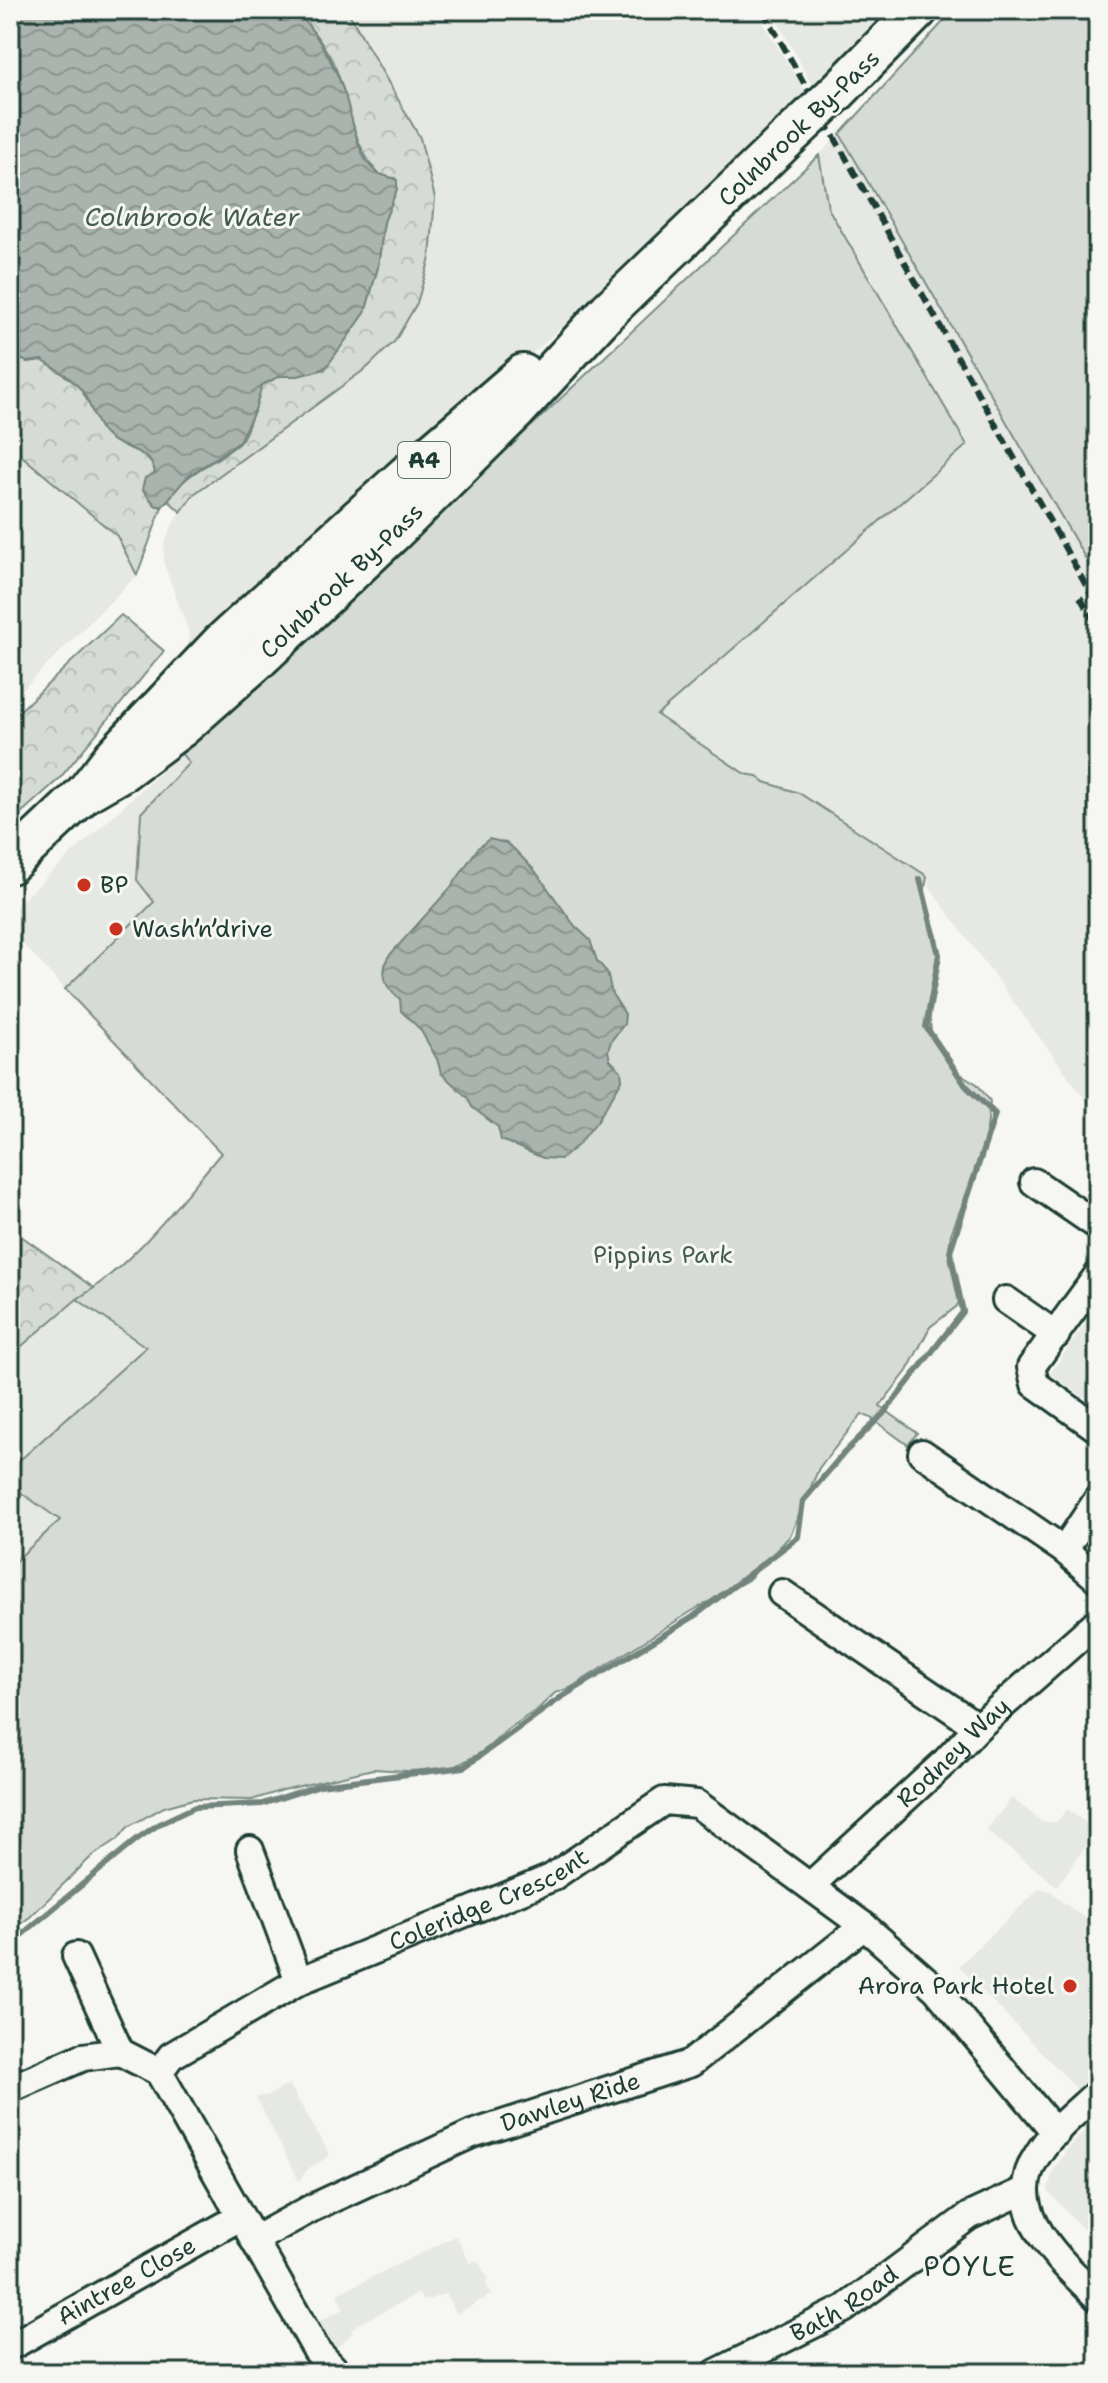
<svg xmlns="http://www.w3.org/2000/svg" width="1108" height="2383" font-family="'Shantell Sans',sans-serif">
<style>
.built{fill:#e6e8e4}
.green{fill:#d6dbd6;stroke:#7a8c85;stroke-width:2}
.forest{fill:url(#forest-crowns);stroke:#7a8c85;stroke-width:2}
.water{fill:url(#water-waves);stroke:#72847d;stroke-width:2}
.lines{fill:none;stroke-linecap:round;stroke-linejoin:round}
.stream{stroke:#72847d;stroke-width:6}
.minor-casing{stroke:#1f3d34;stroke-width:32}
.highway-casing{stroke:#1f3d34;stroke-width:44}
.minor{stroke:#f6f6f2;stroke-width:26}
.highway{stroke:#f6f6f2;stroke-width:38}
.rail{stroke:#1f3d34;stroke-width:6;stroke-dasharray:12 6;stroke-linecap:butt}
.highway-bridge-casing{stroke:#1f3d34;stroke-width:44;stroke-linecap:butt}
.highway-bridge{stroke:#f6f6f2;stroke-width:38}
.poi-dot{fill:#c8321e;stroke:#f6f6f2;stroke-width:3}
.labels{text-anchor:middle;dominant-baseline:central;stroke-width:6;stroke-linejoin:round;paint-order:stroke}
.shield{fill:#f6f6f2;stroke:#60746d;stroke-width:2}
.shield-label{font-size:22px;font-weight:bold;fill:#1f3d34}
.street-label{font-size:24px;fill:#1f3d34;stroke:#f6f6f2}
.poi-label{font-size:24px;fill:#1f3d34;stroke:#f6f6f2;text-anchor:start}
.park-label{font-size:24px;fill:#445d54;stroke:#f6f6f2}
.water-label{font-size:26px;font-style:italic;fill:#425a52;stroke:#f6f6f2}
.quarter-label{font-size:28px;letter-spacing:2px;fill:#1f3d34;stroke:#f6f6f2}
</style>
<defs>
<pattern id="forest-crowns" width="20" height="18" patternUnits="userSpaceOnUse" patternTransform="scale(2)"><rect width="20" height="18" fill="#d6dbd6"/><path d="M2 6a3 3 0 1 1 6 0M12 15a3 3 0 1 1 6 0" fill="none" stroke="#b7bdb8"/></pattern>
<pattern id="water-waves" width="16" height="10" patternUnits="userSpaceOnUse" patternTransform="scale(2)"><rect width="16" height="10" fill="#aab3ae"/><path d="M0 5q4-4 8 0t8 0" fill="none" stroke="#8a938e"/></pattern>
</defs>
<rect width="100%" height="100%" fill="#f6f6f2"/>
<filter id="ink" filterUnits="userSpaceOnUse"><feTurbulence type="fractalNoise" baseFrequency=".0125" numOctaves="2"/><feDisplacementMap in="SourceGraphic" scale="16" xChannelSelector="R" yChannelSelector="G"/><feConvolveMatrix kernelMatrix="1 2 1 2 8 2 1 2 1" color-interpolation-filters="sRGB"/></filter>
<g filter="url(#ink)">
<!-- built -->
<g class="built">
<path d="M347 10H755L809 98 541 346 188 659 189 633 164 564V545L173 523 194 495 368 367 430 258 435 198 420 138Z"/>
<path d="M771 10H889L815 90Z"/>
<path d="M840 134 1098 580V1117L930 888 927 876 823 807 799 793 765 782 757 776 745 774 657 715 966 445 828 208 819 155Z"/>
<path d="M10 446 118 536 137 575 10 702Z"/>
<path d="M181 753 190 763 137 879 154 902 65 989 10 930V911Z"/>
<path d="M77 1299 147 1346 10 1469V1356Z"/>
<path d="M1098 1305V1407L1050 1374Z"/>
<path d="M10 1485 60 1520 10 1566Z"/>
<path d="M1012 1798 1042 1822H1057L1067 1809 1097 1831 1057 1886 986 1830Z"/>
<path d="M1040 1888 1053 1892 1057 1898 1098 1928V2069L1077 2089 959 1966Z"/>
<path d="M289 2084 330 2155 306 2171 299 2181 256 2097 269 2095Z"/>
<path d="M1098 2116V2245L1048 2191 1052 2172 1066 2151Z"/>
<path d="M456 2236 470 2263 477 2260 489 2279 485 2282 492 2294 457 2314 446 2294 423 2301 418 2294 356 2325 351 2331 352 2334 336 2348 317 2322 344 2309 337 2294Z"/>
</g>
<!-- green -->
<g class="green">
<path d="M954 10H1098V580L840 134Z"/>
<path d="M819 155 828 208 967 445 657 715 745 774 757 776 765 782 799 793 927 876 924 896 937 936 938 948 929 1012 931 1031 959 1073 977 1084 990 1101 987 1129 977 1166 951 1234 949 1248 960 1301 956 1307 930 1327 907 1371 880 1406 917 1433 908 1445 871 1418 862 1414 819 1468 790 1536 748 1580 692 1611 570 1688 555 1693 539 1708 507 1730 484 1751 451 1769 407 1771 373 1769 283 1790 252 1800 193 1799 164 1807 128 1827 118 1839 91 1857 30 1917 10 1931V1566L60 1520 10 1485V1469L146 1347 77 1299C136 1262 176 1206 221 1153L65 989 154 902 137 880 141 813 189 763 181 753 264 678Z"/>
</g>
<!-- forest -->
<g class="forest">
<path d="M296 10H347L420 138 435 198 430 258 417 303 395 341 368 367 194 494 181 512 168 500C184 472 215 464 238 444 250 433 254 400 262 385L280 376H298L365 313 378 267 384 222 397 189 395 178 382 177C350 147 351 101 333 62 324 44 309 26 296 10Z"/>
<path d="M10 335 19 340 21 344 15 351 27 362 42 360C55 369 72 378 81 390 94 407 94 430 115 442 132 451 144 450 155 469V505L162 507 137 575 117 536 10 446Z"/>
<path d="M121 615 164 651 60 778 10 823V720Z"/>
<path d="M10 1228 94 1288 77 1299 10 1356Z"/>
</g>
<!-- water -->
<g class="water">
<path d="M10 10H296C320 38 340 72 349 109 354 127 358 152 371 167 380 177 387 175 397 180V189L384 222 378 267 365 313 325 369 298 376H280L262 385 255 410 238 443 187 477 162 507 155 505 142 489 145 478 155 473C152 451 126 449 112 440 94 428 94 408 82 391 73 378 55 369 42 360L27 362 18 358 15 351 20 344 19 340 10 335Z"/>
<path d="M489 839 506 843 514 849 535 871 575 926 590 940 597 961 607 972 612 994 625 1014 624 1024 611 1041 608 1051 610 1060 621 1071 622 1080 598 1120 578 1145 561 1159 543 1158 501 1140 498 1127 472 1107 468 1098 441 1073 437 1059 420 1029 401 1011 400 999C385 988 380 975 388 957L452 886 478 848Z"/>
</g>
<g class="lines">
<!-- stream -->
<path class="stream" d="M10 1940 19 1937 137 1839 159 1824 195 1807 262 1804 320 1785 464 1767 560 1698 693 1617 798 1537 803 1501 844 1453 885 1412 963 1312 950 1251 995 1114 966 1086 926 1027 939 955 920 879"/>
<!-- minor casing -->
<g class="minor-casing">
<g id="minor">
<path d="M1034 1182 1098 1226"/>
<path d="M1098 1275 1031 1367 1035 1384 1098 1429"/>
<path d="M1006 1300 1056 1335"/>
<path d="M922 1453 1064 1550 1098 1579"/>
<path d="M1064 1550 1098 1499"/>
<path d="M782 1593 978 1727"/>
<path d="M250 1850 299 1981"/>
<path id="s1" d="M810 1886 945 1762 978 1727 1098 1621"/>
<path d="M76 1956 120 2052 159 2072"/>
<path d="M10 2089 83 2057 120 2052"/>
<path d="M1098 2092C1078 2111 1053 2130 1038 2154 1000 2210 1061 2261 1098 2298"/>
<path id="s2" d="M254 2240 312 2208 472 2134 691 2063 864 1926"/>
<path id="s3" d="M15 2344 240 2217"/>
<path id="s4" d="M338 2373 317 2351 159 2072 171 2056 299 1981 551 1878 664 1801 697 1804 864 1926 936 1989 1056 2133"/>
<path id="s5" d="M716 2373 844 2309 969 2216 1025 2190"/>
</g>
</g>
<!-- highway casing -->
<g class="highway-casing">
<g id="highway">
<path d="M837 92 918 10"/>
<path id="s6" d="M85 793 123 771 182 727 259 659 394 532 517 410 609 310 788 138"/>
<path d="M10 864 85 793 113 757 222 642 405 476 523 374"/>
</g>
</g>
<!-- minor -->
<use href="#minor" class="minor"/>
<!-- highway -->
<use href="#highway" class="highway"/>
<!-- rail -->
<g class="rail">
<path d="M763 10 1098 607"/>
<path d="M1080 597 1098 628"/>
</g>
<!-- highway-bridge casing -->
<g class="highway-bridge-casing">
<path id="highway-bridge" d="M788 138 837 92"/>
</g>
<!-- highway-bridge -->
<use href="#highway-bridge" class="highway-bridge"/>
</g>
</g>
<!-- markers -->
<g class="poi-dot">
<circle cx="84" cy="885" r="8"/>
<circle cx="116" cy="929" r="8"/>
<circle cx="1070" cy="1986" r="8"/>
</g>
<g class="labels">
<!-- shield labels -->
<rect class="shield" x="398" y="442" width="52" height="36" rx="6"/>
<g class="shield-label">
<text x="424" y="460">A4</text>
</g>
<!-- street labels -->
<g class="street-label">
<text transform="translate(799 128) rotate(-44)">Colnbrook By-Pass</text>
<text stroke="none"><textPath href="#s6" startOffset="334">Colnbrook By-Pass</textPath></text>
<text stroke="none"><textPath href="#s1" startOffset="196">Rodney Way</textPath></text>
<text stroke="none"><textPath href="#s4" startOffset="726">Coleridge Crescent</textPath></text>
<text stroke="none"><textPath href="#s2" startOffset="346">Dawley Ride</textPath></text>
<text stroke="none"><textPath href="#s3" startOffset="128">Aintree Close</textPath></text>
<text stroke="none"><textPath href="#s5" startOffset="146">Bath Road</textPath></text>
</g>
<!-- poi labels -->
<g class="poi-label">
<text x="100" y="885">BP</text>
<text x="132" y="929">Wash’n’drive</text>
<text x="1054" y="1986" text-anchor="end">Arora Park Hotel</text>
</g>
<!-- park labels -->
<g class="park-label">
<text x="663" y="1255">Pippins Park</text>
</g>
<!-- water labels -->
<g class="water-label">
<text x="192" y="216">Colnbrook Water</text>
</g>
<!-- quarter labels -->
<g class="quarter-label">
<text x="970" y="2266">POYLE</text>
</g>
</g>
<!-- margin -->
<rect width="1108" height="2383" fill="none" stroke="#f6f6f2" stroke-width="40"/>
<rect x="20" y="20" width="1068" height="2343" fill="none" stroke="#1f3d34" stroke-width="3" filter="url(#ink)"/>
</svg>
